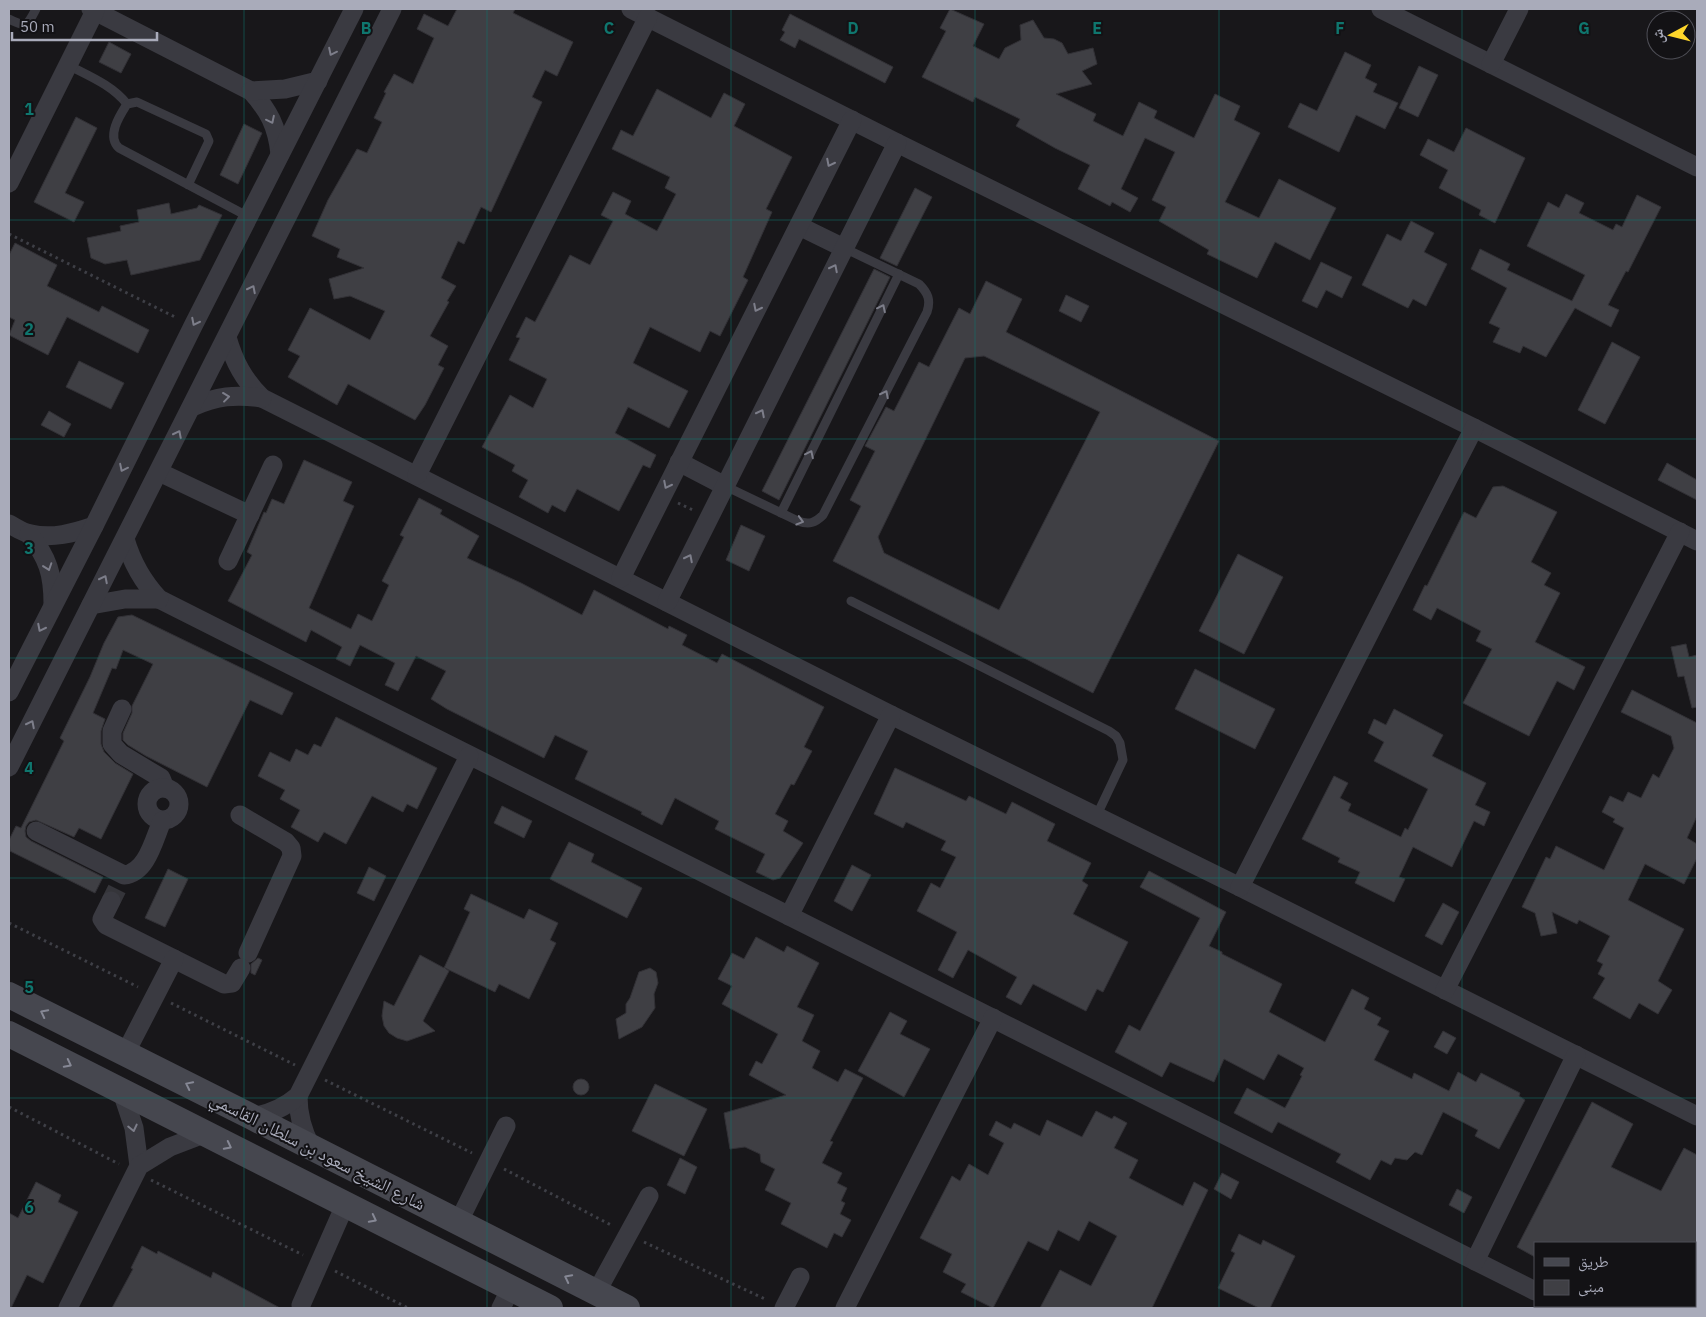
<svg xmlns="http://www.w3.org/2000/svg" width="1706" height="1317" font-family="'IBM Plex Sans','Noto Naskh Arabic',sans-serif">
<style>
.building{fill:#3f3f44;stroke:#323136;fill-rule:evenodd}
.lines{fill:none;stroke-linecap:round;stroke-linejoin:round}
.minor-tunnel{stroke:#35353a;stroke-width:19;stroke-dasharray:19 9;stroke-linecap:butt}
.path{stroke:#3e3f46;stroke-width:3;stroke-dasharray:2.5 4;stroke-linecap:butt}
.service{stroke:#3a3a41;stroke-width:9}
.minor{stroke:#3a3a41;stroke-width:19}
.secondary{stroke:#46474f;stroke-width:26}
.oneway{stroke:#7d7e8a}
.oneway2{stroke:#868895}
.grid{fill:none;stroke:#0f766e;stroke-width:1;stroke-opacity:0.55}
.labels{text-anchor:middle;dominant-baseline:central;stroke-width:4;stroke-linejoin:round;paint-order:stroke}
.street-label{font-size:18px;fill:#a9abba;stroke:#131215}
.grid-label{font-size:16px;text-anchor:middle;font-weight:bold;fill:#0f766e;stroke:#131215;stroke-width:4;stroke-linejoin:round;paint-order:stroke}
</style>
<rect width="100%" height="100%" fill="#18171a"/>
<!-- building -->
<g class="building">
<path d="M457 9H515L513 13 573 42 557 76 545 70 532 97 542 102 491 212 481 207 464 244 458 241 441 278 456 286 447 301 449 302 430 336 448 346 438 365 444 368 425 405 415 420 348 384 337 405 288 377 300 356 288 350 310 308 370 340 385 311 350 296 334 299 329 279 364 268 337 257 340 249 312 236 328 200 357 149 367 153 382 122 374 118 386 93 384 92 394 74 413 84 434 38 417 29 424 14 448 26Z"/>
<path d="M950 9 984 24 973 46 999 59 1005 48 1021 40 1020 25 1033 20 1044 38 1054 39 1062 43 1068 54 1093 48 1097 64 1082 71 1092 84 1056 94 1096 114 1093 121 1123 136 1139 102 1157 111 1154 118 1194 138 1215 94 1240 106 1234 120 1260 133 1225 202 1259 218 1279 179 1336 208 1310 260 1275 242 1257 278 1207 254 1209 250 1159 221 1166 207 1152 200 1175 152 1145 138 1121 189 1138 198 1130 212 1112 202 1110 206 1078 189 1090 165 1055 148 1016 126 1020 119 975 97 973 102 922 77 946 31 940 28Z"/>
<path d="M790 14 893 67 885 83 799 39 795 48 780 40 785 32 782 30Z"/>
<path d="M109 42 131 54 121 73 99 62Z"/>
<path d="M1345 52 1371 65 1365 78 1377 84 1373 92 1398 103 1385 129 1356 115 1339 152 1288 127 1300 103 1317 111Z"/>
<path d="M1419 66 1438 75 1418 117 1399 108Z"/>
<path d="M657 89 711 118 724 93 745 104 734 126 792 157 766 209 772 212 743 277 748 280 720 336 710 331 700 352 650 327 633 363 688 391 669 428 628 407 615 433 656 455 650 468 643 465 619 511 577 489 565 512 552 505 548 513 519 497 528 480 512 471 515 465 482 447 510 395 533 408 547 379 509 360 520 338 516 337 526 317 535 322 570 255 590 265 613 221 601 215 613 192 631 201 625 214 657 231 676 194 665 188 670 177 612 149 621 130 633 136Z"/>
<path d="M76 117 97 128 65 193 84 202 74 222 34 202Z"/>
<path d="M244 124 262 133 238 184 220 175Z"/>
<path d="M1466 128 1525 158 1495 223 1479 215 1481 210 1439 188 1448 170 1420 155 1428 139 1454 152Z"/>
<path d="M915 188 932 197 897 266 880 258Z"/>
<path d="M1566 194 1584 203 1579 213 1613 230 1616 224 1622 227 1637 195 1661 207 1628 272 1626 271 1608 305 1619 310 1611 327 1575 308 1546 357 1523 346 1520 353 1493 342 1500 328 1489 323 1507 288 1471 269 1480 249 1510 264 1507 270 1572 301 1585 275 1527 246 1548 202 1559 208Z"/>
<path d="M169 203 171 214 197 208 199 205 222 215 200 260 131 275 127 260 105 264 91 258 87 238 121 231 120 226 139 222 137 210Z"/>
<path d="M1411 221 1434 233 1424 252 1447 264 1426 306 1413 299 1408 308 1362 285 1387 234 1401 241Z"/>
<path d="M15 243 57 265 47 286 99 312 102 306 149 330 138 353 67 317 48 355 9 335 15 320 9 317V255Z"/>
<path d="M1321 262 1352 277 1342 298 1326 290 1317 308 1302 301Z"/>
<path d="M874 269 890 277 779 500 762 491Z"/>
<path d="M986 281 1022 299 1006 332 1219 441 1093 693 833 561 861 506 850 500 875 451 865 446 886 407 894 411 919 362 929 367 959 308 970 314ZM984 356 1100 412 999 610 884 553 878 537 965 358Z"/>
<path d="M1066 295 1089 306 1081 322 1059 311Z"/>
<path d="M1612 342 1640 357 1605 424 1578 410Z"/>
<path d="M79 361 124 383 111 409 66 387Z"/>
<path d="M49 411 71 424 64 437 41 425Z"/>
<path d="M304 460 352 482 343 501 354 506 309 608 351 629 358 614 372 621 389 585 382 581 404 537 400 535 419 498 442 510 440 514 479 536 467 558 521 583 582 615 594 590 668 629 669 626 687 635 682 645 717 663 722 654 824 707 804 747 812 751 794 785 791 784 775 814 788 821 783 831 803 843 780 878 773 880 756 872 765 854 715 829 719 821 675 798 662 825 641 814 642 812 575 779 588 751 555 735 544 758 447 709 431 699 446 671 416 656 398 691 385 685 395 663 360 645 350 666 336 659 342 647 311 630 306 642 228 601 252 555 247 552 264 512 266 513 272 499 284 504Z"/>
<path d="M1667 463 1697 480V500L1658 480Z"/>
<path d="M1503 486 1557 512 1531 562 1551 573 1544 585 1560 593 1535 642 1585 667 1574 690 1557 681 1529 736 1463 703 1492 649 1476 641 1481 631 1437 608 1431 620 1413 610 1425 585 1427 586 1464 512 1476 518 1493 487Z"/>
<path d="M741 525 765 536 749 571 726 560Z"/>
<path d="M1238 554 1283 577 1244 654 1199 631Z"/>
<path d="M132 615 293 693 282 715 250 700 207 787 146 756 128 745 123 740V733L132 713V706L153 664 123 650 116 669 112 668 93 713 105 719 101 731V744L104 752 115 763 133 774 101 839 79 828 74 837 36 820 29 822 26 826 25 831 26 837 31 841 103 877 95 893 10 851 9 840 16 826 21 828 64 741 60 738 90 677 104 643 118 617Z"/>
<path d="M1686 644 1689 657 1697 655V707L1692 708 1684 676 1678 677 1671 647Z"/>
<path d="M1195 669 1275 709 1255 749 1175 709Z"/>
<path d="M1632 690 1697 723V816L1687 838 1697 844V858L1684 884 1645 864 1628 900 1684 929 1658 981 1672 990 1658 1014 1639 1003 1630 1019 1593 998 1605 978 1598 974 1603 964 1597 961 1610 936 1579 920 1577 924 1552 912 1557 933 1541 936 1535 913 1522 907 1546 857 1550 859 1556 846 1604 870 1624 828 1613 822 1615 819 1602 812 1610 796 1623 802 1628 792 1641 798 1653 774 1659 778 1674 748 1671 736 1621 712Z"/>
<path d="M1394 709 1443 735 1432 756 1486 783 1475 805 1490 812 1484 826 1474 821 1452 867 1413 847 1399 877 1405 879 1394 902 1355 883 1360 872 1338 862 1340 858 1302 839 1334 776 1348 783 1340 798 1351 804 1348 811 1401 837 1405 828 1408 830 1428 789 1374 761 1384 742 1368 733 1374 719 1386 725Z"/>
<path d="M336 717 437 768 417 809 407 804 403 812 372 796 346 844 324 832 318 842 291 827 300 810 280 799 285 790 258 776 270 752 290 762 296 749 308 755 314 744 321 747Z"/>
<path d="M895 768 966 801 969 796 1006 814 1012 802 1055 824 1047 841 1091 863 1082 881 1088 885 1073 914 1128 942 1103 992 1097 989 1086 1011 1033 984 1021 1005 1006 997 1017 977 968 950 953 978 938 970 957 932 917 911 931 883 940 888 956 857 941 850 946 841 906 822 903 828 874 814Z"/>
<path d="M502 806 532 821 524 838 494 823Z"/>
<path d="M569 842 594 854 591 862 642 888 627 918 550 879Z"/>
<path d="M852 865 871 875 852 911 834 901Z"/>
<path d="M369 867 386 876 374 901 357 893Z"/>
<path d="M168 869 188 879 165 927 145 918Z"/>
<path d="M1149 871 1226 912 1209 946 1222 952V954L1282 984 1269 1012 1325 1042 1352 989 1369 998 1364 1009 1381 1018 1377 1025 1389 1031 1374 1060 1412 1079 1414 1073 1449 1091 1458 1072 1476 1082 1481 1073 1520 1093 1519 1096 1525 1100 1499 1149 1475 1136 1478 1130 1443 1112 1422 1155 1415 1152 1407 1160 1395 1158 1391 1165 1381 1160 1370 1180 1336 1162 1341 1154 1278 1122 1272 1133 1234 1113 1247 1088 1285 1108 1302 1076 1300 1075 1304 1068 1278 1054 1264 1080 1224 1059 1214 1082 1170 1062 1162 1077 1115 1052 1129 1025 1140 1031 1200 918 1140 887Z"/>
<path d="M471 894 524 919 529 909 558 923 550 940 556 943 529 999 499 984 495 992 445 968 449 971 423 1021 435 1031 407 1041 397 1038 389 1033 384 1026 382 1016 384 1001 394 1006 420 955 444 968 470 912 464 909Z"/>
<path d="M1443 903 1459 912 1442 945 1425 936Z"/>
<path d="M756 937 784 952 787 946 819 963 797 1007 814 1015 802 1041 820 1051 812 1068 838 1082 845 1069 863 1078 830 1141 833 1142 822 1163 842 1173 837 1183 847 1188 841 1201 845 1203 840 1214 851 1220 842 1237 834 1233 827 1248 781 1224 791 1203 765 1190 775 1169 761 1162 760 1154 745 1147 730 1149 724 1113 786 1095 749 1075 756 1061 762 1064 778 1034 722 1004 732 986 718 979 732 953 744 959Z"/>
<path d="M258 958 262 960 255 975 251 973V964Z"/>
<path d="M650 968 656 972 658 983 654 994 655 1008 642 1027 619 1039 616 1019 626 1013V1004L630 998 639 972Z"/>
<path d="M890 1012 907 1021 900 1034 930 1049 904 1097 858 1071Z"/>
<path d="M1443 1031 1456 1038 1447 1054 1434 1047Z"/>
<circle cx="581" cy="1087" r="8"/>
<path d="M655 1084 707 1109 684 1156 632 1131Z"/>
<path d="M1592 1102 1633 1124 1611 1167 1661 1191 1684 1148 1697 1155V1243H1535V1257L1517 1247Z"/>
<path d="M1096 1111 1112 1119 1114 1116 1127 1123 1114 1148 1138 1160 1129 1178 1183 1206 1194 1182 1208 1190 1152 1308H1040L1060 1270 1091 1286 1117 1236 1089 1221 1079 1241 1058 1230 1048 1251 1028 1241 993 1308 961 1292 966 1284 943 1272 952 1254 920 1238 952 1176 960 1181 969 1164 988 1175 1004 1143 989 1135 996 1121 1011 1129 1014 1123 1040 1136 1047 1120 1082 1137Z"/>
<path d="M680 1158 697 1167 685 1194 667 1185Z"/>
<path d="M1222 1173 1239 1182 1231 1199 1214 1189Z"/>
<path d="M36 1182 61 1195 58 1202 78 1212 43 1283 27 1275 11 1308H9V1213L18 1218Z"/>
<path d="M1457 1189 1472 1197 1464 1213 1449 1205Z"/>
<path d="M1239 1234 1261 1245 1263 1240 1295 1256 1270 1308H1259L1218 1288 1235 1253 1231 1251Z"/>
<path d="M142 1246 157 1254 158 1251 211 1278 213 1272 280 1308H112L133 1269 131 1268Z"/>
</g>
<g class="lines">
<!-- minor-tunnel -->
<path class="minor-tunnel" d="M111 901 117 889"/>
<!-- path -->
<g class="path">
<path d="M9 234 177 318"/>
<path d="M678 503 693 510"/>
<path d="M9 923 138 987"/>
<path d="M171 1003 295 1065"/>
<path d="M325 1080 472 1153"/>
<path d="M9 1107 119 1164"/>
<path d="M504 1169 611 1225"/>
<path d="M151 1180 303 1255"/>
<path d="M644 1242 767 1300"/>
<path d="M335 1271 408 1308"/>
</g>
<!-- service -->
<g class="service">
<path d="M9 19C27 28 27 26 36 9"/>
<path d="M68 65C89 76 112 85 127 104"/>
<path d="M188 185 209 141 206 134 137 102 127 104C120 115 106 136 119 148L249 217"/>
<path d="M725 486 798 521C809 525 815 523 823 515L927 312C931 300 928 293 919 284L844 248"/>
<path d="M781 513 899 274"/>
<path d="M851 601 1109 731 1116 736 1120 743 1123 760 1096 817"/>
</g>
<!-- minor -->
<g class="minor">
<path d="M91 9 251 91C269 111 277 126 280 154"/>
<path d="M631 9 897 143 1474 428 1697 541"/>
<path d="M1381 9 1697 167"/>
<path d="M1491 64 1519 9"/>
<path d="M251 91 285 89 318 81"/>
<path d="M9 183 95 11"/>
<path d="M799 226 844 248"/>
<path d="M227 337C234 362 244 380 262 398L891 715 1240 887 1697 1116"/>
<path d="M192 407C217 396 235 394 262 398"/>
<path d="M679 462 725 486"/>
<path d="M159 472 250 515"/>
<path d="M417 475 648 17"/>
<path d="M9 524C15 527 23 533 31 534 52 539 74 533 94 526"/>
<path d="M29 534C48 558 53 574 53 604"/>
<path d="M125 539C132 563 142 581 159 599L1535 1291"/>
<path d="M228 561 273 465"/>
<path d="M621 578 852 120"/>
<path d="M667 602 897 143"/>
<path d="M91 605 125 599H159"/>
<path d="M9 692 94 526 193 326 354 9"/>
<path d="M122 709 112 731V744L121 754 161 778 165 788"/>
<path d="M9 767 392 9"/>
<circle cx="163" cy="804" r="16"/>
<path d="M240 815 286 842 291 848 292 856 248 953"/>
<path d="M36 831 124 875C147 873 154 839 162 821"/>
<path d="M1240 887 1474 428"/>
<path d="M111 901 102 919 106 925 224 984 232 983 241 968"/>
<path d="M789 916 891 715"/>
<path d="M1445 990 1680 532"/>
<path d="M125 1054 174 959"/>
<path d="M122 1092 134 1128 139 1166"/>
<path d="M298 1096C298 1115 302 1130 311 1147"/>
<path d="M252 1117C270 1114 284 1108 298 1096L469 756"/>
<path d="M458 1223 506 1126"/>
<path d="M1475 1261 1576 1055"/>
<path d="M596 1293 649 1196"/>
<path d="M301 1305 345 1205"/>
<path d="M1564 1306 1569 1308"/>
<path d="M68 1308 139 1166 170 1147 204 1134"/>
<path d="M501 1308 511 1288"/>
<path d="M784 1308 800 1277"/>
<path d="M845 1308 993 1018"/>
</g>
<!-- secondary -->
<g class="secondary">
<path d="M9 995 252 1117 627 1308"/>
<path d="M9 1034 550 1308"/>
</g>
</g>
<!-- one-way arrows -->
<defs><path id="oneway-chevron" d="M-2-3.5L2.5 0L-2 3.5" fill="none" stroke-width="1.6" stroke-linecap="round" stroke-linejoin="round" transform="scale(1.25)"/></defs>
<g class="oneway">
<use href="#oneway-chevron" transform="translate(332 52) rotate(116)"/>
<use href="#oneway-chevron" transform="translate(271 120) rotate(64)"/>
<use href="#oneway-chevron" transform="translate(830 163) rotate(117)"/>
<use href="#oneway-chevron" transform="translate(834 268) rotate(-63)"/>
<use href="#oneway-chevron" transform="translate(252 289) rotate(-63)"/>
<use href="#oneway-chevron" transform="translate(757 308) rotate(117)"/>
<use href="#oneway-chevron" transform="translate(882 308) rotate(-64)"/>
<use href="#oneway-chevron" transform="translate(195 322) rotate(117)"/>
<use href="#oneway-chevron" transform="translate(885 394) rotate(-63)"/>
<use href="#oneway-chevron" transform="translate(226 397) rotate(-7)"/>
<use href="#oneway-chevron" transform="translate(761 413) rotate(-63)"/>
<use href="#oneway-chevron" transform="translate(178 434) rotate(-63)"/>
<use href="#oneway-chevron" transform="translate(810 454) rotate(-64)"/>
<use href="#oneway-chevron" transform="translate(123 468) rotate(116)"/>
<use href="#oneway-chevron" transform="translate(667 485) rotate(117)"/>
<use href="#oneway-chevron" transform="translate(800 521) rotate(16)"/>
<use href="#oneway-chevron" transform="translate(689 558) rotate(-63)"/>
<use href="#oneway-chevron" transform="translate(48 567) rotate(71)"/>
<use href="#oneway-chevron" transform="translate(104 579) rotate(-63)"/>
<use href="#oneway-chevron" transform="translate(41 628) rotate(117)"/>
<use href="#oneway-chevron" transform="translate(31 724) rotate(-63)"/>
<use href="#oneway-chevron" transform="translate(133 1128) rotate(77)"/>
</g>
<g class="oneway2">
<use href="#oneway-chevron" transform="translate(44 1013) rotate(-153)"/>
<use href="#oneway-chevron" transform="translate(68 1064) rotate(27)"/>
<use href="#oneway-chevron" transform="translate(189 1085) rotate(-154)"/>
<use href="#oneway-chevron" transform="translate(228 1146) rotate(27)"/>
<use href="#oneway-chevron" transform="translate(373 1219) rotate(27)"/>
<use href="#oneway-chevron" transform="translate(568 1278) rotate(-153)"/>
</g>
<!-- grid -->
<path class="grid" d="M244 9V1308M487 9V1308M731 9V1308M975 9V1308M1219 9V1308M1462 9V1308M9 220H1697M9 439H1697M9 658H1697M9 878H1697M9 1098H1697"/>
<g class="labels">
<!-- street labels -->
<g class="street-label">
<text transform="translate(318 1151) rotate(27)">شارع الشيخ سعود بن سلطان القاسمي</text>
</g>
</g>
<g class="grid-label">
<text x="366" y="34">B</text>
<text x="609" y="34">C</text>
<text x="853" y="34">D</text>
<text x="1097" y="34">E</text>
<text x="1340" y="34">F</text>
<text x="1584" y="34">G</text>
<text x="29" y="115">1</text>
<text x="29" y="335">2</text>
<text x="29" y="554">3</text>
<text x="29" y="774">4</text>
<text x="29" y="993">5</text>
<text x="29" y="1213">6</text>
</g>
<!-- border -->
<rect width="1706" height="1317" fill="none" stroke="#a9abba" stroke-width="20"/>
<!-- legend -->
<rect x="1534" y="1242" width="162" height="65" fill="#131215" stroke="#4f4f57"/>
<rect x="1544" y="1258" width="25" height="8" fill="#46474f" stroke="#4f4f57"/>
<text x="1578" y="1267" font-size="15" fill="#a9abba">طريق</text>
<rect x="1544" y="1280" width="25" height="15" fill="#3f3f44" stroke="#4f4f57"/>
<text x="1578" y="1292" font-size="15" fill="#a9abba">مبنى</text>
<!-- north arrow -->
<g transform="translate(1671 35) rotate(263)"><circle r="24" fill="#131215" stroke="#4f4f57"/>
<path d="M0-4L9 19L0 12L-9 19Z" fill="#fed62b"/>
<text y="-8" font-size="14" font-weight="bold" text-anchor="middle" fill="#a9abba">ش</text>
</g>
<!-- scale -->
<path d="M12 32v8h145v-8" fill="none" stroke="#a9abba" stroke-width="2.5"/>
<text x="20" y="32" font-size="15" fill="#a9abba" stroke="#131215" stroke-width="4" paint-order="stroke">50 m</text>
</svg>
